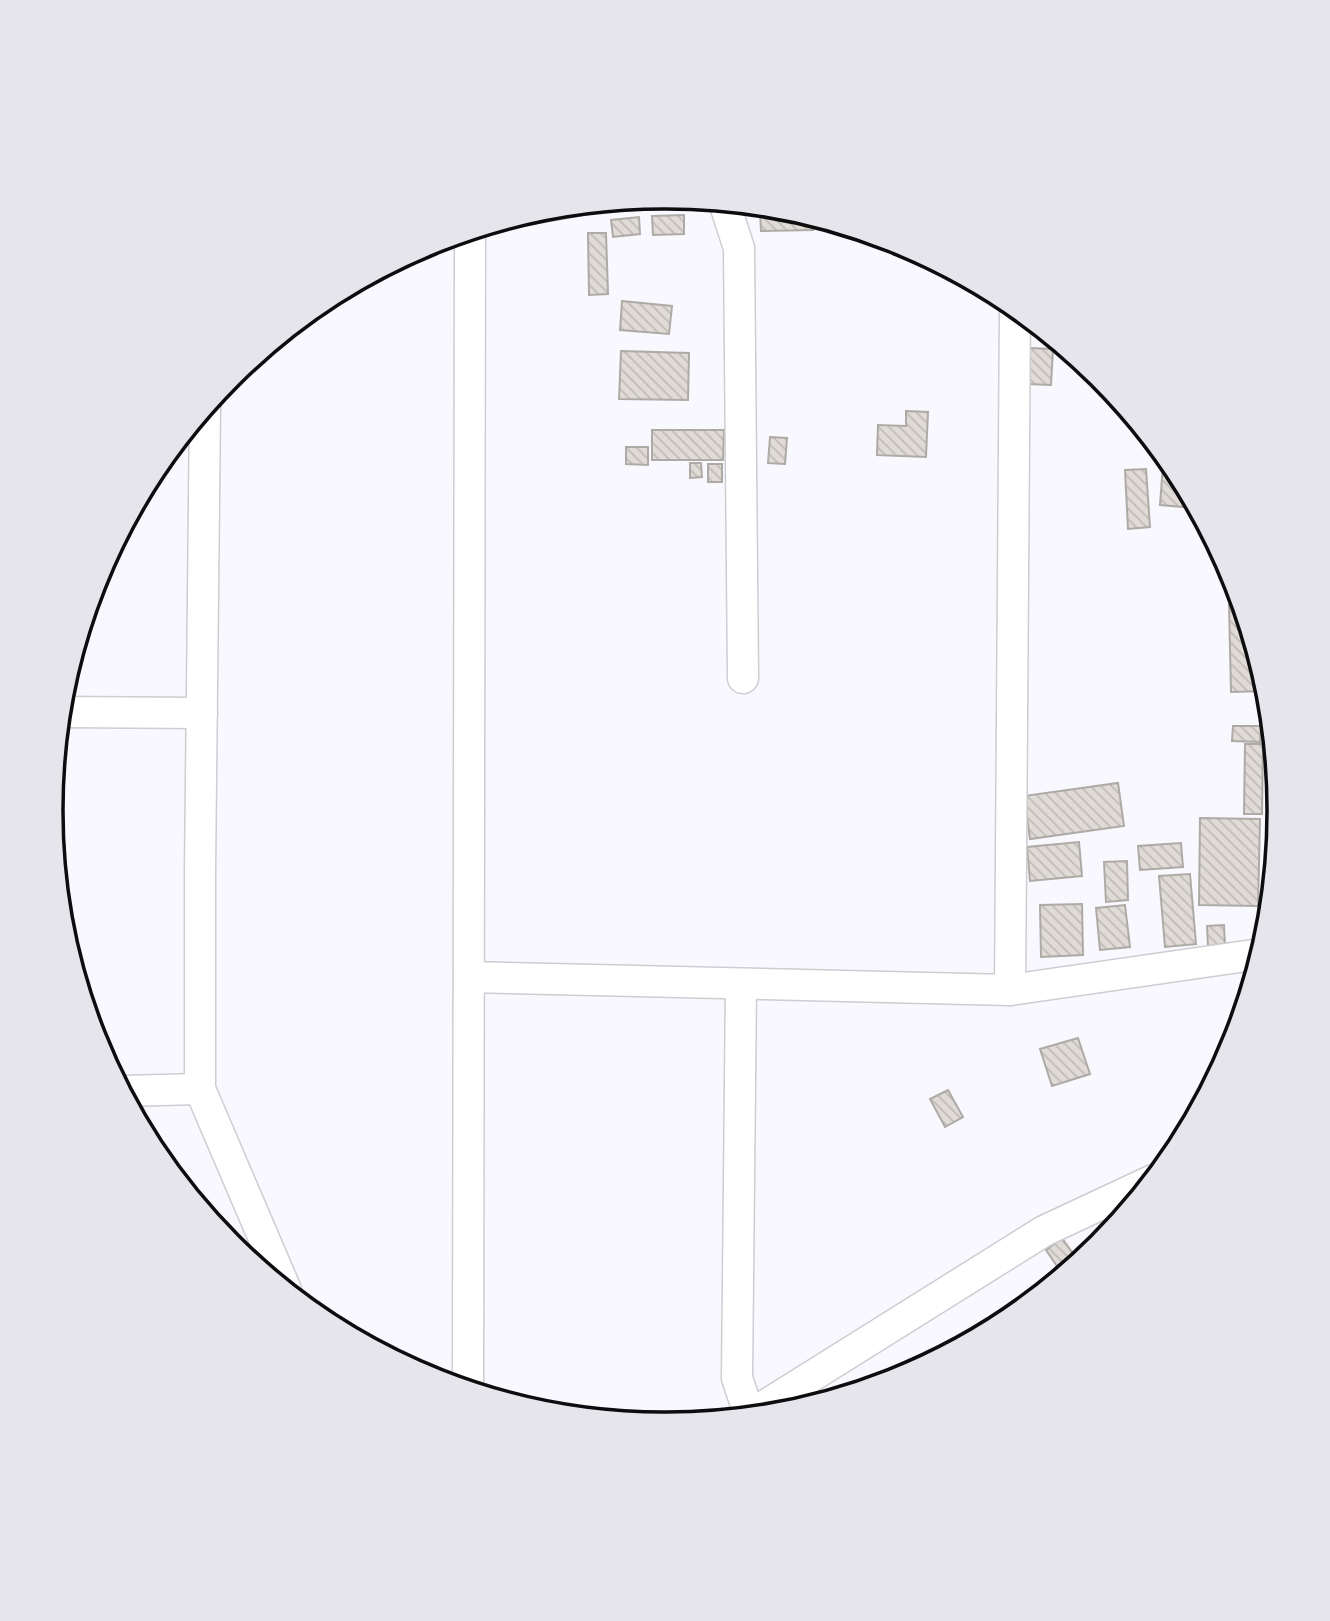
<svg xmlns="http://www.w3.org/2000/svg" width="1330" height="1621" font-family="Jost,sans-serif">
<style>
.building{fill:url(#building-back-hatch);stroke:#aeaaa5;stroke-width:2}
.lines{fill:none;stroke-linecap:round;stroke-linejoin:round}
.street-casing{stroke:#cdcdd2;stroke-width:33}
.street{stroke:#fff;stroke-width:30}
.rim{fill:none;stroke:#0d0d0f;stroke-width:3.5}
</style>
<defs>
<pattern id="building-back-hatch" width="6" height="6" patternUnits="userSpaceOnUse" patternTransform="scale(1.75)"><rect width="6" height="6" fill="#e0dbd7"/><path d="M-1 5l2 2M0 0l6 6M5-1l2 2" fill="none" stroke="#bfbbb7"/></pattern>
</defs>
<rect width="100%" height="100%" fill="#f8f8fe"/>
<!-- building -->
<g class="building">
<path d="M594 203 596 213 527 225 525 214 546 208Z"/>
<path d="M795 211 813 216V230L761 231 760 212Z"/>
<path d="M684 215V234L653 235 652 216Z"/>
<path d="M639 217 640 234 613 237 611 220Z"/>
<path d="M588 233H606L608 294 589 295Z"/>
<path d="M622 301 672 306 669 334 620 330Z"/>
<path d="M1030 348 1053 349 1051 385 1028 384Z"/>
<path d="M621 351 689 353 688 400 619 399Z"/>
<path d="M906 411 928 412 926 457 877 455 878 425 906 426Z"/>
<path d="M652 430H724L723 460H652Z"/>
<path d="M770 437 787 438 785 464 768 463Z"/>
<path d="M626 447H648V465L626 464Z"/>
<path d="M690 463H701L702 477 690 478Z"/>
<rect x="708" y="464" width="14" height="18"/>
<path d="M1163 465H1173L1176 470 1196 508 1160 505Z"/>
<path d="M1146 469 1150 527 1128 529 1125 470Z"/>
<path d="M1229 605H1241L1266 691 1231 692Z"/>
<path d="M1233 726H1261L1260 742 1232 741Z"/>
<path d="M1245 744H1263L1262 814H1244Z"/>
<path d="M1118 783 1124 826 1030 839 1024 796Z"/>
<path d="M1200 818 1260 819 1258 906 1199 905Z"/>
<path d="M1079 842 1082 876 1030 881 1027 847Z"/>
<path d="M1181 843 1183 867 1140 870 1138 846Z"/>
<path d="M1127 861 1128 900 1106 902 1104 862Z"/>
<path d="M1190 874 1196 944 1165 947 1159 876Z"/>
<path d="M1082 904 1083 955 1041 957 1040 905Z"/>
<path d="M1125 905 1130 947 1100 950 1096 908Z"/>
<path d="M1224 925 1225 946 1208 947 1207 926Z"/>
<path d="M1078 1038 1090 1074 1052 1086 1040 1049Z"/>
<path d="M948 1090 963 1117 945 1127 930 1099Z"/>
<path d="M1062 1238 1079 1262 1063 1275 1046 1250Z"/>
</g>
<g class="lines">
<!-- street casing -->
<g class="street-casing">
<g id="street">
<path d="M724 202 739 248 743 678"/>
<path d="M205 407 200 873V1089L286 1290"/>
<path d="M60 712 202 713"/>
<path d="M469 977 1010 990 1260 954"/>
<path d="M741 984 737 1378 744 1399 756 1416"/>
<path d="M1010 990 1015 307"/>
<path d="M122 1091 200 1089"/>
<path d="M468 1390 470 231"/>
<path d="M753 1413 1044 1231 1153 1180"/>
</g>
</g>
<!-- street -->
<use href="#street" class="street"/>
</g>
<!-- crop -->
<path d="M0 0H1330V1621H0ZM664 209H666A601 601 0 0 1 1267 810V811A601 601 0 0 1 666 1412H664A601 601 0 0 1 63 811V810A601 601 0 0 1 664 209Z" fill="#e5e5eb" fill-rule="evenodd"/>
<path class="rim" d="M664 209H666A601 601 0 0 1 1267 810V811A601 601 0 0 1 666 1412H664A601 601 0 0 1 63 811V810A601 601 0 0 1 664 209Z"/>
</svg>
